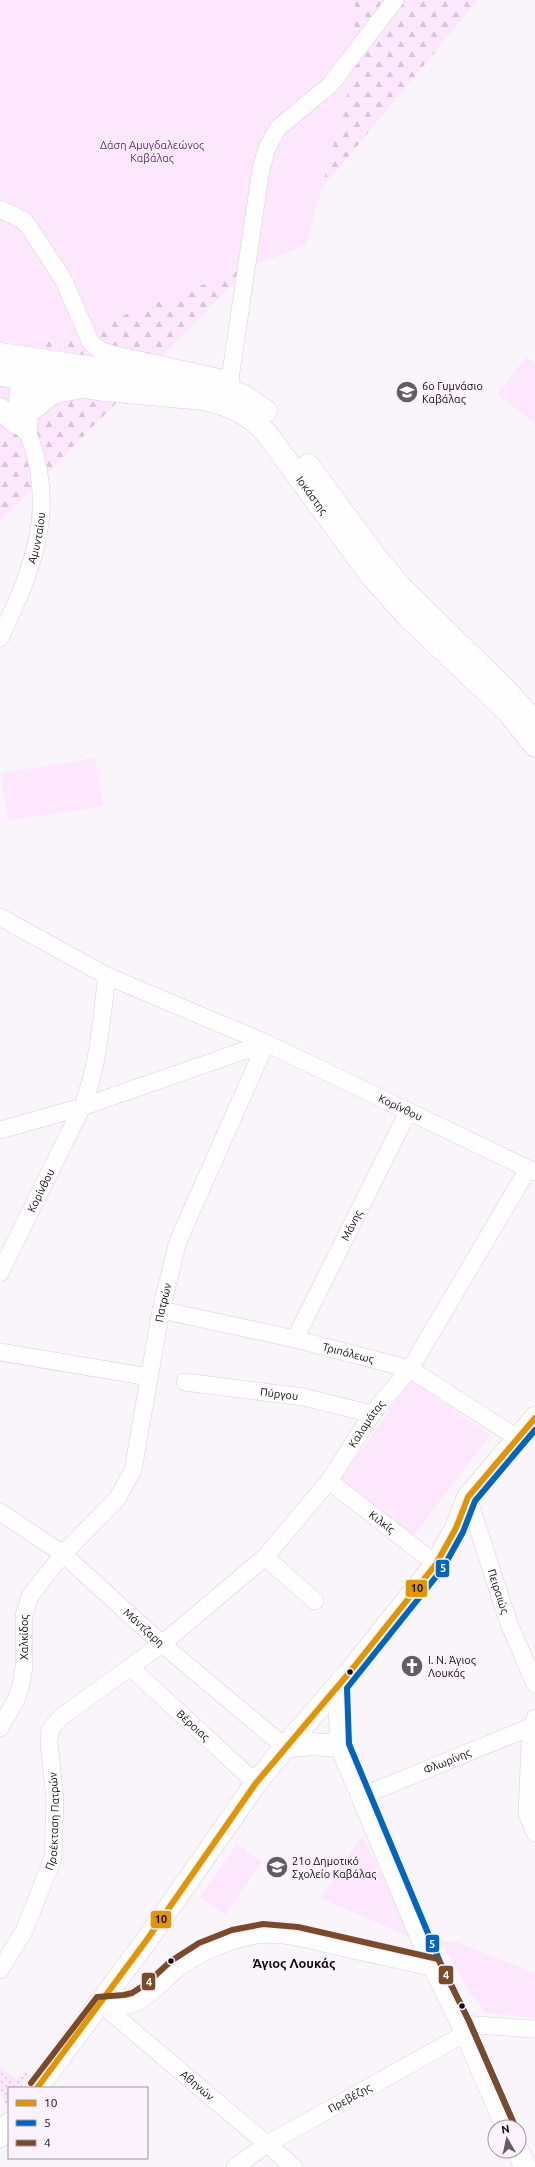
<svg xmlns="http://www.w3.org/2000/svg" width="535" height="2167" font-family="Ubuntu,sans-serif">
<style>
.grass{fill:url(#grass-dots)}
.forest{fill:url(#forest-firs)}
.green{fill:#fce7fd}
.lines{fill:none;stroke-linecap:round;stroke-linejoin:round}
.street-casing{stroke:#d7d0d7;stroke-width:18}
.secondary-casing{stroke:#d7d0d7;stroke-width:23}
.street{stroke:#fefefe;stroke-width:17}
.secondary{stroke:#fefefe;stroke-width:22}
.bus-1-casing{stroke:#fcf2fd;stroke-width:9}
.bus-2-casing{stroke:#fcf2fd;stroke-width:9}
.bus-3-casing{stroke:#fcf2fd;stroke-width:9}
.bus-1{stroke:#e09602;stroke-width:6}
.bus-2{stroke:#0065bd;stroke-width:6}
.bus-3{stroke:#7a4b2a;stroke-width:6}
.bus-dot{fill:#110911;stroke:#fcf2fd;stroke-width:1.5}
.labels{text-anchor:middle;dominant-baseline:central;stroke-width:3;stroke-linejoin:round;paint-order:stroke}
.park-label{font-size:11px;fill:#681a70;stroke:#fcf2fd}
.poi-label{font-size:11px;fill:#110911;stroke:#fcf2fd;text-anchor:start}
.street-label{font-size:11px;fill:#110911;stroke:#fcf2fd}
.quarter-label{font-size:13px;font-weight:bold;fill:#110911;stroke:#fcf2fd}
.line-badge{stroke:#fcf2fd;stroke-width:1.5}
.badge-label{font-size:11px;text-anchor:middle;font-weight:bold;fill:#fff}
.pale-badge-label{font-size:11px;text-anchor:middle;font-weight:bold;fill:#111}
</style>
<defs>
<pattern id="grass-dots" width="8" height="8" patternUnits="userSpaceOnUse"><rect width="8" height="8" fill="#fce7fd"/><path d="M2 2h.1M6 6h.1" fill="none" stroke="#d7c5d8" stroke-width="1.8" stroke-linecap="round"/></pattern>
<pattern id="forest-firs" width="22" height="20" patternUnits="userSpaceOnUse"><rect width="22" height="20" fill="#fce7fd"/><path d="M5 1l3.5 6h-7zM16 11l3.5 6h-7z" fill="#d7c5d8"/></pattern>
</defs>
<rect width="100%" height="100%" fill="#faf5fa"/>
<!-- grass -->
<path class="grass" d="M0 2066 16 2080 25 2071 29 2076 20 2088H9V2101L6 2105 0 2091Z"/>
<!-- forest -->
<path class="forest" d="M0 0H478L295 221 0 521Z"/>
<!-- green -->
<g class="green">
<path d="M0 0H355L354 70 306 245 78 333 0 356Z"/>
<path d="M526 357 535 364V424L497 394Z"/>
<path d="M95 758 103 806 8 821 1 773Z"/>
<path d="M411 1380 490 1435 412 1538 339 1482Z"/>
<path d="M362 1836 416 1940 321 1898Z"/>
<path d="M237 1844 262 1862 225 1915 200 1897Z"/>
<path d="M446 1941 456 1942 535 1973V2018L485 2013 478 2001 472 1997 441 1942Z"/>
</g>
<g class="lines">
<!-- street casing -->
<g class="street-casing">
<g id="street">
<path d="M0 209 23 220 29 227 63 279 91 343 100 350 112 354 231 380"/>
<path d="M20 367 16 423 28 433 33 379 38 369"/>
<path d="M230 379 261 169 267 148 278 128 330 85 395 0"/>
<path id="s1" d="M0 638C33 568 58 510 28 433"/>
<path d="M0 917 107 976C101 1020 99 1066 82 1107L0 1130"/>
<path id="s2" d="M0 1273 82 1107 266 1043 535 1172"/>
<path id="s3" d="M161 1310 295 1339 410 1369 517 1438"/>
<path id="s4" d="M295 1339 408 1112"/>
<path d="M0 1352 149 1377"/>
<path id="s5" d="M185 1382 303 1397 372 1414"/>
<path id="s6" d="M329 1481 436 1564"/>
<path id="s7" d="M468 1497 508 1621 535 1684"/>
<path id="s8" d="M0 1512 63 1554 162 1644 285 1747"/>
<path d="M265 1557 315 1601"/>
<path id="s9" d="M130 1667 256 1783"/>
<path d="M535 1718 530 1743 527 1814 535 1833"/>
<path id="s10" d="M0 1728 16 1700 21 1685 24 1666V1615L30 1596 63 1554 117 1499 133 1470 161 1310 178 1241 266 1043 107 976"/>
<path id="s11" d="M362 1796 533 1726"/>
<path id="s12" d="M0 1970 24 1931 53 1858 55 1799 49 1743 50 1730 60 1718 162 1644 265 1557 329 1481 372 1414 410 1369 528 1169"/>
<path id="s13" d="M101 2004 294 2167"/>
<path d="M462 2024 535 2029"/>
<path id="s14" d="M235 2167 267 2144 466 2033"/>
</g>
</g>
<!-- secondary casing -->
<g class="secondary-casing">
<g id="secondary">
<path d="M0 354 226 388 244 396 266 411"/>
<path id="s15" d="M0 375 105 390 204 399C230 405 250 414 267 434L372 577 408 617 507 711 535 746"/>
<path d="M0 409 16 423"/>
<path d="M30 411 52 393 76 388"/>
<path d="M308 465 376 557 401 587 508 692 535 722"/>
<path d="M339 1685 341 1746 433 1965 462 2024 507 2127"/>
<path d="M285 1747 311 1744 341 1746"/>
<path d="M101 2004C142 2008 148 1990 176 1967 197 1950 228 1938 254 1933 281 1928 311 1938 338 1944 370 1951 401 1958 433 1965"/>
<path d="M37 2088 146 1941 256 1783 285 1747 349 1673 436 1564 456 1528 468 1497 535 1418"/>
<path d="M0 2136 9 2124"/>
<path d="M518 2151 525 2167"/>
</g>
</g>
<!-- street -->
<use href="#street" class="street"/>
<!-- secondary -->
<use href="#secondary" class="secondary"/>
<!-- bus-1 casing -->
<g class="bus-1-casing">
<path id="bus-1" d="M37 2088 146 1941 256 1783 349 1673 436 1564 456 1528 468 1497 535 1418"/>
</g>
<!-- bus-2 casing -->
<g class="bus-2-casing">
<path id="bus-2" d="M514 2124 469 2021 440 1962 349 1744 347 1688 443 1568 463 1532 475 1501 535 1430"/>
</g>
<!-- bus-3 casing -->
<g class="bus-3-casing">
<path id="bus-3" d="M31 2083 97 1997 124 1995 132 1993 146 1984 171 1961 199 1943 232 1930 263 1924 298 1927 438 1959 469 2021 514 2124"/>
</g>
<!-- bus-1 -->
<use href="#bus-1" class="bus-1"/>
<!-- bus-2 -->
<use href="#bus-2" class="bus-2"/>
<!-- bus-3 -->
<use href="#bus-3" class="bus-3"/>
</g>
<!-- icons -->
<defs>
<g id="school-disc" transform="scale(1.15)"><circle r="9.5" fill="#635c63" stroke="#fcf2fd"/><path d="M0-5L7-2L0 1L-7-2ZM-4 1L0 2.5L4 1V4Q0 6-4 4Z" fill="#fff"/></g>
<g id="church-disc" transform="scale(1.15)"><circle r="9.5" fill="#635c63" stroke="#fcf2fd"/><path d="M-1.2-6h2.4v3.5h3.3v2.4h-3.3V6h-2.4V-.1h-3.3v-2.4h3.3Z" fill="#fff"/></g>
</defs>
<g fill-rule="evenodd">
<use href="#school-disc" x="407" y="392"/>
<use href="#church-disc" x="412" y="1666"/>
<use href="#school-disc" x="277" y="1867"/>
</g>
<!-- markers -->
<g class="bus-dot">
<circle cx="350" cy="1672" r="3.5"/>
<circle cx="171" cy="1961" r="3.5"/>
<circle cx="462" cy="2006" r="3.5"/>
</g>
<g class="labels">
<!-- park labels -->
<g class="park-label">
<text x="152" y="145">Δάση Αμυγδαλεώνος<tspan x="152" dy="13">Καβάλας</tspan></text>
</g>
<!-- poi labels -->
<g class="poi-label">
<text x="422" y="386">6ο Γυμνάσιο<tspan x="422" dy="13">Καβάλας</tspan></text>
<text x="428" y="1660">Ι. Ν. Άγιος<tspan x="428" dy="13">Λουκάς</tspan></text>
<text x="292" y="1861">21ο Δημοτικό<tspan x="292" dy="13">Σχολείο Καβάλας</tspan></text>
</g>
<!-- street labels -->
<g class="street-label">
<text stroke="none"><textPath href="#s15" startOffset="355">Ιοκάστης</textPath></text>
<text stroke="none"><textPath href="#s1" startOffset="107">Αμυνταίου</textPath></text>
<text stroke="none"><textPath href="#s2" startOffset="529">Κορίνθου</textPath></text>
<text stroke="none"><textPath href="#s2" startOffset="92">Κορίνθου</textPath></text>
<text stroke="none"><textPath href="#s4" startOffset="127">Μάνης</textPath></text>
<text stroke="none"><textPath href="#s10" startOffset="472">Πατρών</textPath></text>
<text stroke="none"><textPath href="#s3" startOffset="192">Τριπόλεως</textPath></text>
<text stroke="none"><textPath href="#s5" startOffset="95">Πύργου</textPath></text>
<text stroke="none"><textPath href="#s12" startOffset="697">Καλαμάτας</textPath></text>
<text stroke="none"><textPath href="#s6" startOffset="67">Κιλκίς</textPath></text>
<text stroke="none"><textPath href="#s7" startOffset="99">Πειραιώς</textPath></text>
<text stroke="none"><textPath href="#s8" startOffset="185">Μάντζαρη</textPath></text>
<text stroke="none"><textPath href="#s10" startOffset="96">Χαλκίδος</textPath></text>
<text stroke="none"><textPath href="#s9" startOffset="86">Βέροιας</textPath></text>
<text stroke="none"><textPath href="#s11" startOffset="92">Φλωρίνης</textPath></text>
<text stroke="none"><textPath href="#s12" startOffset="161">Προέκταση Πατρών</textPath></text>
<text stroke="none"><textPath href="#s13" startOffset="126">Αθηνών</textPath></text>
<text stroke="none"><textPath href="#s14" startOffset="134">Πρεβέζης</textPath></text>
</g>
<!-- quarter labels -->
<g class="quarter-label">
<text x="294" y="1963">Άγιος Λουκάς</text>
</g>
</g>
<g class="line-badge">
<rect x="435" y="1559" width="15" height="19" rx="4" fill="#0065bd"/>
<rect x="405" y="1579" width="23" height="19" rx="4" fill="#e09602"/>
<rect x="150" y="1910" width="22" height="19" rx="4" fill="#e09602"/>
<rect x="425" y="1934" width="15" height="19" rx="4" fill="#0065bd"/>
<rect x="438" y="1965" width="16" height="20" rx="4" fill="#7a4b2a"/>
<rect x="141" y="1972" width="15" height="19" rx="4" fill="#7a4b2a"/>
</g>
<g class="badge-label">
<text x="443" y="1572">5</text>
<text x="432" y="1948">5</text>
<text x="446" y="1979">4</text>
<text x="149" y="1986">4</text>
</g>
<g class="pale-badge-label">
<text x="417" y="1592">10</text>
<text x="161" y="1923">10</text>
</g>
<!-- legend -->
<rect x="8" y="2087" width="140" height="72" fill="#fcf2fd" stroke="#9e959f"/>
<rect x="16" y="2100" width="20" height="6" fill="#e09602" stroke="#9e959f"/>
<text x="44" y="2107" font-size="12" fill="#110911">10</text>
<rect x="16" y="2120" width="20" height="6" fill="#0065bd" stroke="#9e959f"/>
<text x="44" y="2127" font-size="12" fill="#110911">5</text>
<rect x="16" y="2140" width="20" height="6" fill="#7a4b2a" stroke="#9e959f"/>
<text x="44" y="2147" font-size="12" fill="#110911">4</text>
<!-- north arrow -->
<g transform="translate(507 2139) rotate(351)"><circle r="19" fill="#fcf2fd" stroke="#9e959f"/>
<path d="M0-3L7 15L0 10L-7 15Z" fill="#635c63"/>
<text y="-6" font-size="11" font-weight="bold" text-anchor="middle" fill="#110911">N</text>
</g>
</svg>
